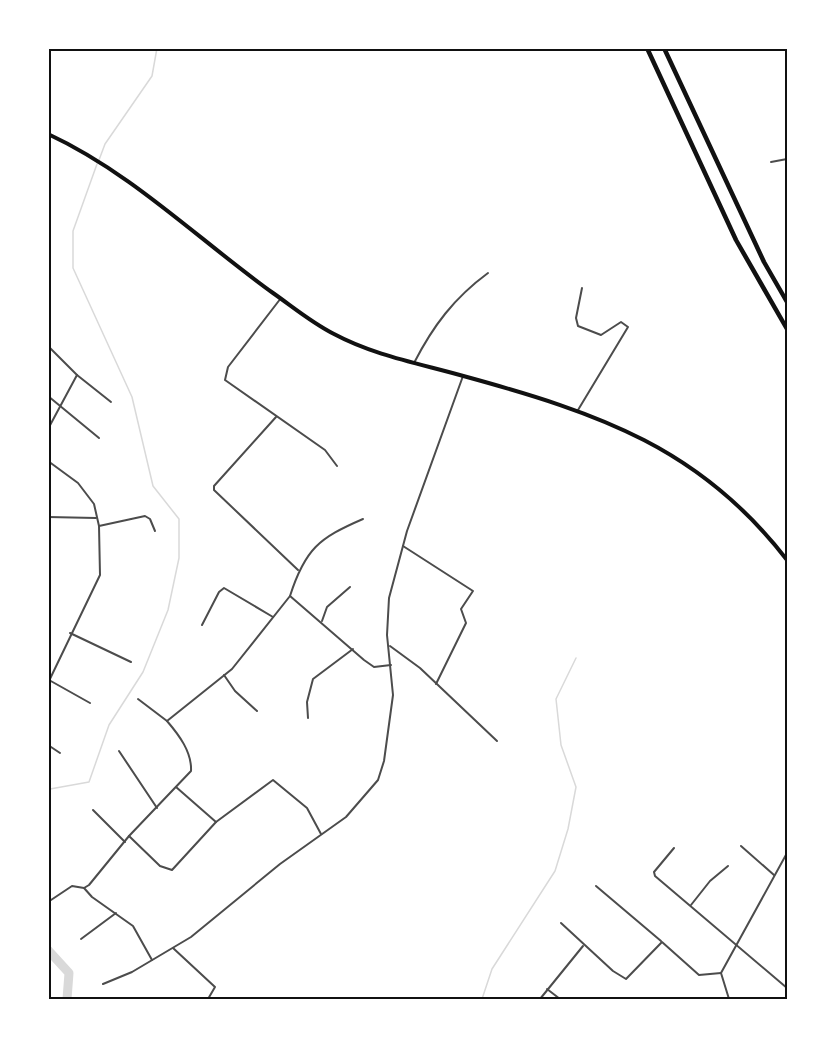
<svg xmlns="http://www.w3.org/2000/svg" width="835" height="1047" font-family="'Open Sans',sans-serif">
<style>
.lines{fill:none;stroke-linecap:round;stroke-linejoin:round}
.stream{stroke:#d9d9d9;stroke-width:1.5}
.river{stroke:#d9d9d9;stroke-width:9}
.minor{stroke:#4c4c4c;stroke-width:2}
.trunk{stroke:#111;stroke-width:4}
.motorway{stroke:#111;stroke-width:4.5}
.neatline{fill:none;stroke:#111;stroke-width:2}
</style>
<rect width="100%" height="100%" fill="#fff"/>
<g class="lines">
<!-- stream -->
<g class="stream">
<path d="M99 160 105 144 152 76 157 48"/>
<path d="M48 792 50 789 89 782 109 725 143 672 168 610 179 558V519L153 486 132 397 73 268V231L97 164"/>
<path d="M482 999 492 969 555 871 568 829 576 787 561 745 556 699 576 658"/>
</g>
<!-- river -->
<path class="river" d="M48 950 69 973 67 999"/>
<!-- minor -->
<g class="minor">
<path d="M771 162 787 159"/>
<path d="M281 298 228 367 225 380 325 450 337 466"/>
<path d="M48 346 77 375 111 402"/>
<path d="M414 363C433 326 454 298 488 273"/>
<path d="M48 396 99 438"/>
<path d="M578 410 628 327 621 322 601 335 578 326 576 318 582 288"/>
<path d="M276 417 214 486V490L298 570"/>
<path d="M48 429 77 375"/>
<path d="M48 461 78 483 94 504 99 526 100 575 48 683"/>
<path d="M48 517 96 518"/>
<path d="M99 526 145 516 150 519 155 531"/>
<path d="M403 546 473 591 461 609 466 623 436 684"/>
<path d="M290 596C305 549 319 538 363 519"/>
<path d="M322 621 327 607 350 587"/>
<path d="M202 625 219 592 224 588 273 617"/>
<path d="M70 633 131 662"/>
<path d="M390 646 420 668 497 741"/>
<path d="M224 675 235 691 257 711"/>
<path d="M49 680 90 703"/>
<path d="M138 699 167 721"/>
<path d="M308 718 307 702 313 679 353 649"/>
<path d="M48 745 60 753"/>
<path d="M119 751 157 808"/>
<path d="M176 787 216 822"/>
<path d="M93 810 125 842"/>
<path d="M129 836 160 866 172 870 216 822 273 780 307 808 321 834"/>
<path d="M741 846 774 875"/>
<path d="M674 848 654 872 655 876 787 988"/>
<path d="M596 886 661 941"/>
<path d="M84 888 92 897 133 926 152 960"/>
<path d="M48 902 72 886 84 888 89 885 129 836 191 771C192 752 179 735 167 721L232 669 290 596 364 660 374 667 391 665"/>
<path d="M691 905 710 881 728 866"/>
<path d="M561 923 613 971 626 979 662 942 699 975 721 973"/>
<path d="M81 939 116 913"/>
<path d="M173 948 215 987 208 999"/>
<path d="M103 984 132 972 191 937 280 864 346 817 378 780 384 761 393 695 387 635 389 598 407 531 463 376"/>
<path d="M547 989 560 999"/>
<path d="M540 999 583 946"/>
<path d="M729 999 721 973 787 853"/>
</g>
<!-- trunk -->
<path class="trunk" d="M48 134C132 173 199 240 273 293 293 307 312 323 334 334 375 356 422 364 467 377 598 413 701 448 787 560"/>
<!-- motorway -->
<g class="motorway">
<path d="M647 48 736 240 787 329"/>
<path d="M664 48 764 262 787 302"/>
</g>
</g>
<!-- border -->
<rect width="835" height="1047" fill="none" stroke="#ffffff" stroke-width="99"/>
<rect x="50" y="50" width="736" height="948" class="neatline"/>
</svg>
